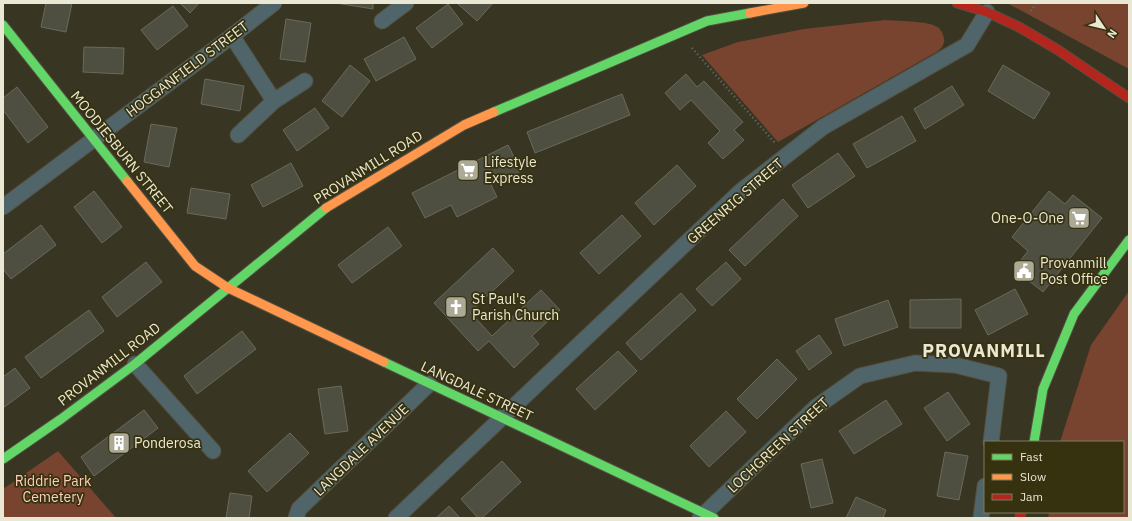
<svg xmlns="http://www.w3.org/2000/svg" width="1132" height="521" font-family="'IBM Plex Sans',sans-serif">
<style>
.green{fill:#78442f}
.building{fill:#4f4f41;stroke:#6a6a5b}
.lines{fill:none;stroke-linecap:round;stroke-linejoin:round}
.street-casing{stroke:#535041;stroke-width:17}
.fast-casing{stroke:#535041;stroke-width:11}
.slow-casing{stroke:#535041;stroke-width:11}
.jam-casing{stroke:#535041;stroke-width:11}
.path{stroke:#64706e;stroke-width:2.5;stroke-dasharray:1 3;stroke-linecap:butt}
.street{stroke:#506569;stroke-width:15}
.fast{stroke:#63d668;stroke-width:9}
.slow{stroke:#ff974d;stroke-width:9}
.jam{stroke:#b3261e;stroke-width:9}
.labels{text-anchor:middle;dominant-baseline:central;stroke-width:3.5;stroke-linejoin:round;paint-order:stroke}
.street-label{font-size:14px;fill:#eae7d4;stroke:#36310f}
.poi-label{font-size:14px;fill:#eae7d4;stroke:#36310f;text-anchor:start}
.park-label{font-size:14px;fill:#fecfbe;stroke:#36310f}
.district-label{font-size:18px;font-weight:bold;letter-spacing:1px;fill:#eae7d4;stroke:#36310f}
</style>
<rect width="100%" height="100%" fill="#383523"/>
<!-- green -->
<g class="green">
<path d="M1007 3H1129V69Z"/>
<path d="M885 20C897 21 926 21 935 26 939 27 942 31 943 35 946 42 943 47 938 51L778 142 702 55 738 42 804 29Z"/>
<path d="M1129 291V518H1048L1049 512H1123V442H1060L1091 345Z"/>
<path d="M58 451 116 518H3V489Z"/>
</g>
<!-- building -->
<g class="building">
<path d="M46 3H72L66 32 41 27Z"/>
<path d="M180 3H199L190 13Z"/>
<path d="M336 3H373V9Z"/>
<path d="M459 3H493L477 21 458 4Z"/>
<path d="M448 4 463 24 432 48 416 28Z"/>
<path d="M173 6 188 26 157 50 141 30Z"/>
<path d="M286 19 311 23 305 62 280 59Z"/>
<path d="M404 37 416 59 376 81 364 59Z"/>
<path d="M84 47 124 48 123 74 83 72Z"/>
<path d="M350 65 370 81 342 117 322 101Z"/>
<path d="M1003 65 1050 93 1034 119 988 91Z"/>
<path d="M686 74 697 87 704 81 743 122 734 130 744 140 723 159 708 143 720 131 691 100 680 110 665 93Z"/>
<path d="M205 79 244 86 240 111 201 104Z"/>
<path d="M952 86 964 105 925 129 914 109Z"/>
<path d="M17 87 48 127 28 143 3 110V98Z"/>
<path d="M622 94 630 115 535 153 527 132Z"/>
<path d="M315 108 329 128 297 151 283 130Z"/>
<path d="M902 116 916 141 867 168 853 144Z"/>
<path d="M151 124 177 128 169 167 144 162Z"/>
<path d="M508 145 521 171 491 185 497 197 457 217 451 205 425 218 412 193Z"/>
<path d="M838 153 855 176 808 208 792 185Z"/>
<path d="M291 163 303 186 263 207 251 185Z"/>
<path d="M677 165 696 186 654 225 635 203Z"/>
<path d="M191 188 230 194 226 219 187 213Z"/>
<path d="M94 191 122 227 102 243 74 207Z"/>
<path d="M1049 191 1065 204 1073 195 1102 218 1043 292 1014 269 1028 251 1012 237Z"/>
<path d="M783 199 798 216 745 266 729 250Z"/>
<path d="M622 215 641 236 599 274 580 253Z"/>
<path d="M41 225 56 245 11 279 3 269V254Z"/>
<path d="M388 227 402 246 352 283 338 265Z"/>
<path d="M493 248 514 271 470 312 492 336 541 290 560 310 532 336 539 344 514 368 489 341 478 351 434 303Z"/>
<path d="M146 262 162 282 117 317 102 297Z"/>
<path d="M726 262 741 279 712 306 696 289Z"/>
<path d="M1015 289 1028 314 988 335 975 310Z"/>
<path d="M681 293 696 310 641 360 626 343Z"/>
<path d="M961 299V328H910V300Z"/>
<path d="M888 300 898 327 844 346 835 319Z"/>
<path d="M89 310 104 331 41 378 25 357Z"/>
<path d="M242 331 256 349 197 394 184 376Z"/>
<path d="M819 335 832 353 809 370 796 351Z"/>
<path d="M618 351 637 371 595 410 576 389Z"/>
<path d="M777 359 797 379 757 419 737 399Z"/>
<path d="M15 368 30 388 3 408V377Z"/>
<path d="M341 386 348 431 325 434 318 389Z"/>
<path d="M948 392 970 424 947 441 924 408Z"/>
<path d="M886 400 902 424 854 454 839 431Z"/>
<path d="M144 410 158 428 94 476 81 457Z"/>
<path d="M726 411 746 432 709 467 690 446Z"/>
<path d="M290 433 309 453 267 492 248 471Z"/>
<path d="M945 452 968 456 959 500 937 496Z"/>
<path d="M822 459 833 503 811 508 801 464Z"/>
<path d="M502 461 521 482 482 518H478L461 499Z"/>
<path d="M230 493 252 496 249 518H226Z"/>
<path d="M856 497 886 510 883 518H846Z"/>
<path d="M449 506 460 518H436Z"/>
</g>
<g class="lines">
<!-- street casing -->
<g class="street-casing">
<g id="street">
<path d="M382 21 406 3"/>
<path d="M232 36 274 101"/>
<path d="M238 135 274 101 305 81"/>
<path d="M3 207 232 36 274 3"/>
<path d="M135 364 213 451"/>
<path d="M296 518 299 509 429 384"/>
<path d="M396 518 741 191 823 127 967 45 987 12"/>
<path d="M700 518 816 407 860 376 915 363 955 365 999 376 991 442"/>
<path d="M981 518 985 486"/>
</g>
</g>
<!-- fast casing -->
<g class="fast-casing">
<g id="fast">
<path d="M3 25 127 181"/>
<path d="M494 112 707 21 750 13"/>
<path d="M384 362 714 518"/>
<path d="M1034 442 1043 389 1074 314 1129 240"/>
<path d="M3 459 61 419 135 364 326 208"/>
</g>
</g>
<!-- slow casing -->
<g class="slow-casing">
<g id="slow">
<path d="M750 13 804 3"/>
<path d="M127 181 195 266 228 288 384 362"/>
<path d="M326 208 464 125 494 112"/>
</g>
</g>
<!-- jam casing -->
<g class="jam-casing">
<g id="jam">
<path d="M957 3 987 12 1019 27 1058 50 1129 98"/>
<path d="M1020 518 1021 512"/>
</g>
</g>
<!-- path -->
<g class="path">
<path d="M1031 11 1036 3"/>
<path d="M692 48 775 143"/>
</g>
<!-- street -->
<use href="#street" class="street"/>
<!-- fast -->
<use href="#fast" class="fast"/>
<!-- slow -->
<use href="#slow" class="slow"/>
<!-- jam -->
<use href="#jam" class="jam"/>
</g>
<!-- icons -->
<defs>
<g id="supermarket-square" transform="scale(1.15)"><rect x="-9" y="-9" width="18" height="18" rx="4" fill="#aca996" stroke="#36310f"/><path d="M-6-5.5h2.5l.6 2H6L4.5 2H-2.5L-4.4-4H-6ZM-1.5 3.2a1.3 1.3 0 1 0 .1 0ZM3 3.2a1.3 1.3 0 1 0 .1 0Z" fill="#fff"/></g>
<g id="civic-square" transform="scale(1.15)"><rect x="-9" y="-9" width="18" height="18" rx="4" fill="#aca996" stroke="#36310f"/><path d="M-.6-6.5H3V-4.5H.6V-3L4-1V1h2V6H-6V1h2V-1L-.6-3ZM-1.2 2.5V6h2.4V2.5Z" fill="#fff"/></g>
<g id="church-square" transform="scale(1.15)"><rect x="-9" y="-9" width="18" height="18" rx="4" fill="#aca996" stroke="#36310f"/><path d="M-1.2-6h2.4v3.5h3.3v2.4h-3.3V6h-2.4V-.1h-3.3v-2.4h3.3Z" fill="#fff"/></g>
<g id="building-square" transform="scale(1.15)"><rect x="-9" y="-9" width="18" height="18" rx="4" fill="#aca996" stroke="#36310f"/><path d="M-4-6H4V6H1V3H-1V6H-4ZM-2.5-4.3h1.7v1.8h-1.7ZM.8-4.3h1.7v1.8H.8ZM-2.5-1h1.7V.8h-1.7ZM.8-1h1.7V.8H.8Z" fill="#fff"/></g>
</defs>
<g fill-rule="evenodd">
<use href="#supermarket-square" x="468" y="170"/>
<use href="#supermarket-square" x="1079" y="218"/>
<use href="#civic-square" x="1024" y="271"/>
<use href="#church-square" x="456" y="307"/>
<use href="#building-square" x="119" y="443"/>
</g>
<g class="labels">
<!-- street labels -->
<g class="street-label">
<text transform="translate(187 69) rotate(-37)">HOGGANFIELD STREET</text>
<text transform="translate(122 152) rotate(51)">MOODIESBURN STREET</text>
<text transform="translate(368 167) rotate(-32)">PROVANMILL ROAD</text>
<text transform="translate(735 201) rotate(-41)">GREENRIG STREET</text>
<text transform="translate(109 364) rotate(-38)">PROVANMILL ROAD</text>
<text transform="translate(477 391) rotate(25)">LANGDALE STREET</text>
<text transform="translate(778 445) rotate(-43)">LOCHGREEN STREET</text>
<text transform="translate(361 450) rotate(-44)">LANGDALE AVENUE</text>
</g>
<!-- poi labels -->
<g class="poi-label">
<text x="484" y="162">Lifestyle<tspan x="484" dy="16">Express</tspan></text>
<text x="1064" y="218" text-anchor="end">One-O-One</text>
<text x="1040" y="263">Provanmill<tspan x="1040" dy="16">Post Office</tspan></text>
<text x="472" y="299">St Paul's<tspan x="472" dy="16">Parish Church</tspan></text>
<text x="134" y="443">Ponderosa</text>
</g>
<!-- park labels -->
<g class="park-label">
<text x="53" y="481">Riddrie Park<tspan x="53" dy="16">Cemetery</tspan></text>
</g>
<!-- district labels -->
<g class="district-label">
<text x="984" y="350">PROVANMILL</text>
</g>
</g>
<!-- border -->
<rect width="1132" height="521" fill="none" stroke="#eae7d4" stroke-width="8"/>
<!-- legend -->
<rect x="984" y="441" width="140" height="72" fill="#36310f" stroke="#7e7a5e"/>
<rect x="992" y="454" width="20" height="6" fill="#63d668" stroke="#7e7a5e"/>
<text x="1020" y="461" font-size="12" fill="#eae7d4">Fast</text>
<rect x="992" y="474" width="20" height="6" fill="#ff974d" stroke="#7e7a5e"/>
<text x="1020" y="481" font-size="12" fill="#eae7d4">Slow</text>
<rect x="992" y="494" width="20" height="6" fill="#b3261e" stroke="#7e7a5e"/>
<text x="1020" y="501" font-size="12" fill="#eae7d4">Jam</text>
<!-- north arrow -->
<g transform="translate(1104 28) rotate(125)" stroke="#36310f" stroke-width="3" paint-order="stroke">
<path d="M0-3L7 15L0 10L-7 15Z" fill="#eae7d4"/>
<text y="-6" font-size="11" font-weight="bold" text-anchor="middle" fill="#eae7d4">N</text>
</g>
</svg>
